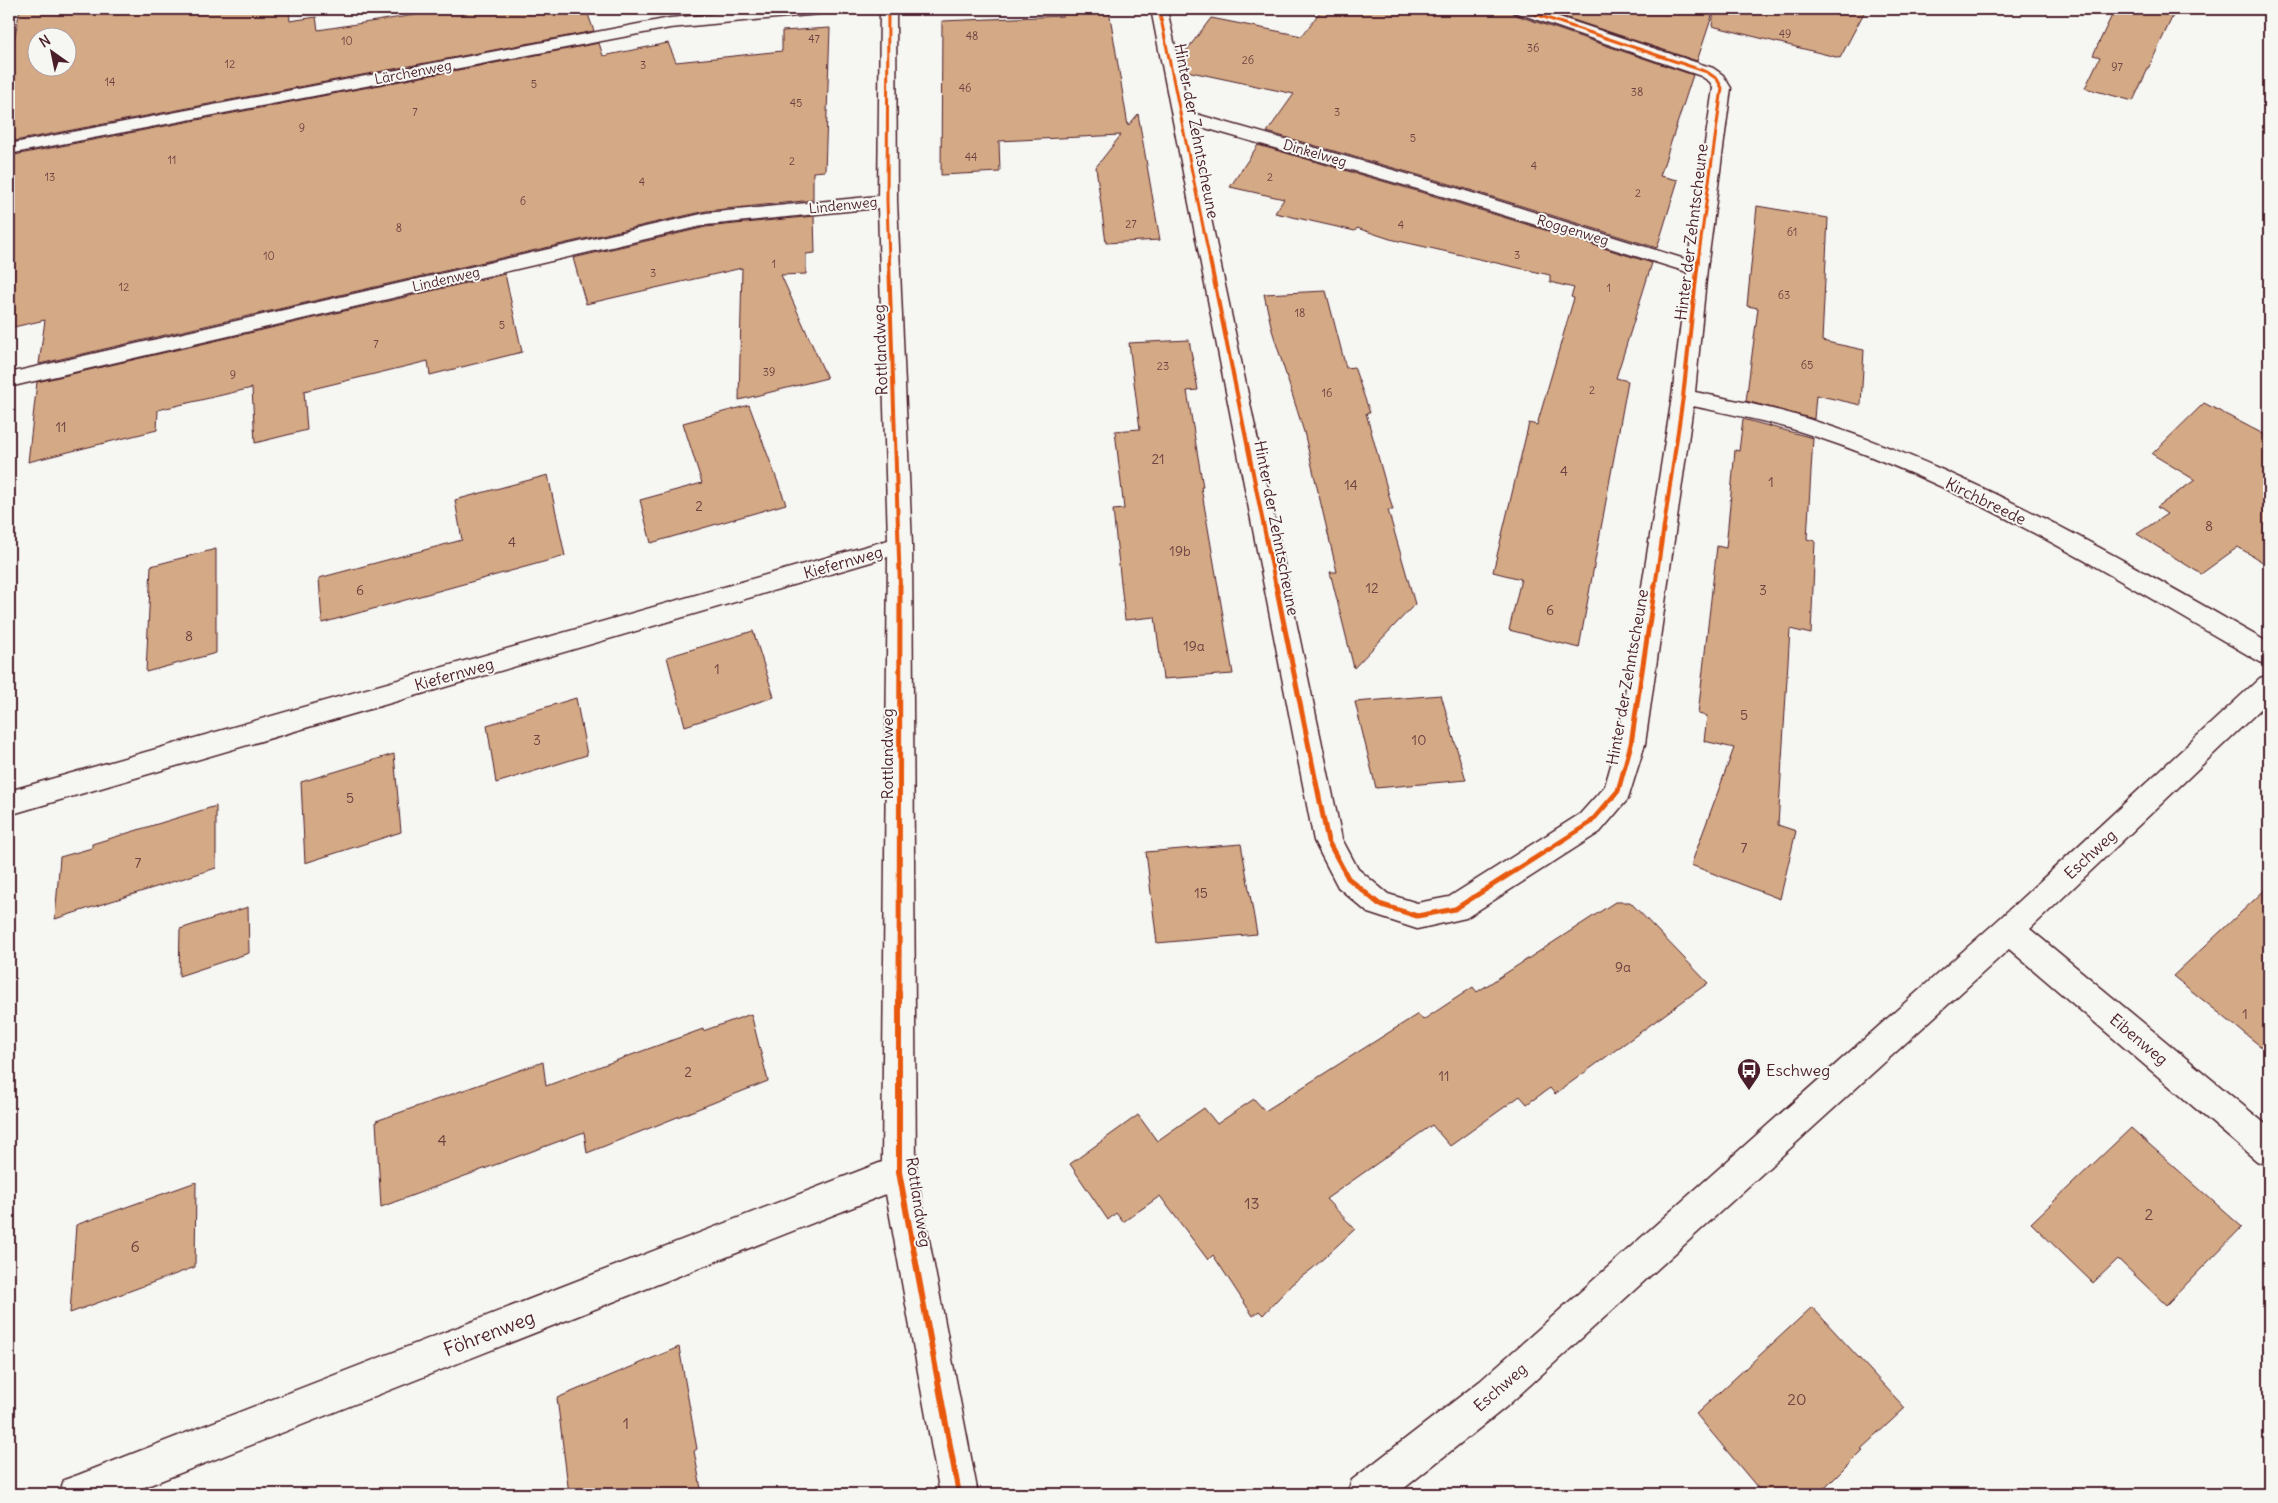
<svg xmlns="http://www.w3.org/2000/svg" width="2278" height="1503" font-family="Delius,sans-serif">
<style>
.building{fill:#d4a985;stroke:#4a1f2b;fill-rule:evenodd}
.lines{fill:none;stroke-linecap:round;stroke-linejoin:round}
.minor-casing{stroke:#4a1f2b;stroke-width:3}
.minor{fill:#f6f6f2;fill-rule:evenodd}
.cycleway-far3-casing{stroke:#f6f6f2;stroke-width:5}
.cycleway-far2-casing{stroke:#f6f6f2;stroke-width:6}
.cycleway-far1-casing{stroke:#f6f6f2;stroke-width:8}
.cycleway-casing{stroke:#f6f6f2;stroke-width:9}
.cycleway-far3{stroke:#e8590c;stroke-width:3}
.cycleway-far2{stroke:#e8590c;stroke-width:4}
.cycleway-far1{stroke:#e8590c;stroke-width:5}
.cycleway{stroke:#e8590c;stroke-width:6}
.labels{text-anchor:middle;dominant-baseline:central;stroke-width:4;stroke-linejoin:round;paint-order:stroke}
.far-number-label{font-size:11px;fill:#6c4242}
.far-street-label{font-size:14px;fill:#4a1f2b;stroke:#f6f6f2}
.number-label{font-size:14px;fill:#6c4242}
.street-label{font-size:16px;fill:#4a1f2b;stroke:#f6f6f2}
.poi-label{font-size:16px;fill:#4a1f2b;stroke:#f6f6f2;text-anchor:start}
.near-number-label{font-size:16px;fill:#6c4242}
.near-street-label{font-size:19px;fill:#4a1f2b;stroke:#f6f6f2}
</style>
<rect width="100%" height="100%" fill="#f6f6f2"/>
<filter id="ink" filterUnits="userSpaceOnUse"><feTurbulence type="fractalNoise" baseFrequency=".02" numOctaves="2"/><feDisplacementMap in="SourceGraphic" scale="10" xChannelSelector="R" yChannelSelector="G"/><feConvolveMatrix kernelMatrix="1 2 1 2 8 2 1 2 1" color-interpolation-filters="sRGB"/></filter>
<g filter="url(#ink)">
<!-- building -->
<g class="building">
<path d="M20 9H289L290 21 316 17 318 30 453 9H586L594 31 9 142V66ZM38 38H68V68H38Z"/>
<path d="M1322 9H1510L1513 14 1693 75 1660 176 1678 180 1657 248 1457 186 1267 132 1294 94 1182 70 1180 59 1211 18 1302 36Z"/>
<path d="M1540 9H1866L1840 58 1712 26 1714 10 1697 61Z"/>
<path d="M2115 9H2176L2133 101 2085 88 2100 57 2093 55Z"/>
<path d="M1109 10 1128 126 1138 114 1160 240 1106 243 1096 167 1121 135 999 141 1000 172 941 175 942 21 1063 16V12Z"/>
<path d="M830 28 825 171 813 172V200L706 211 39 364 45 320 9 328V156L599 43 603 56 668 43 676 62 782 51V31Z"/>
<path d="M1258 145 1441 198 1652 263 1616 378 1628 381 1579 648 1509 630 1521 579 1493 572 1529 423 1537 425 1574 298 1571 297 1574 288 1550 282V275L1390 239 1357 228 1355 231 1275 213 1284 199 1230 187Z"/>
<path d="M1757 206 1828 218 1822 341 1864 350 1861 405 1816 395 1814 419 1746 401 1758 308 1747 306Z"/>
<path d="M814 216 815 253 806 254V274L781 275 827 378 739 400 742 268 586 304 573 258 706 227Z"/>
<path d="M505 274 522 352 430 375 428 361 304 391 307 430 255 443 252 388 158 410 157 430 28 462 37 382Z"/>
<path d="M1326 291 1346 368 1354 367 1370 413H1366L1393 510H1388L1415 604 1354 668 1330 572H1337L1304 432 1272 330 1264 294Z"/>
<path d="M1189 340 1198 390 1187 391 1203 487H1201L1233 674 1163 679 1155 617 1125 620 1113 510 1124 509 1115 431 1140 429 1129 343Z"/>
<path d="M2204 403 2269 437V566L2238 547 2201 574 2137 534 2167 514 2157 507 2195 480 2152 454Z"/>
<path d="M749 405 786 504 651 543 640 500 702 483 683 423Z"/>
<path d="M1743 419 1813 438 1807 539 1815 541 1811 634 1790 629 1778 825 1796 831 1780 899 1691 865 1734 748 1704 741 1707 716 1698 714 1717 546 1726 548 1735 450 1739 451Z"/>
<path d="M548 475 565 556 322 623 319 578 462 540 455 500Z"/>
<path d="M216 549V653L146 672 151 566Z"/>
<path d="M753 631 774 697 685 726 667 657Z"/>
<path d="M1441 695 1466 780 1376 788 1355 702Z"/>
<path d="M576 698 587 755 496 783 487 725Z"/>
<path d="M394 754 401 832 305 863 301 782Z"/>
<path d="M216 806V868L55 919 60 857 92 848V844Z"/>
<path d="M1241 844 1257 934 1157 943 1146 852Z"/>
<path d="M2269 886V1053L2173 976Z"/>
<path d="M1615 902H1630L1708 983 1555 1094 1550 1088 1527 1104 1520 1096 1450 1146 1432 1125 1326 1199 1355 1229 1312 1269 1292 1284 1263 1315 1259 1311 1253 1316 1213 1255 1208 1260 1160 1196 1123 1222 1116 1213 1108 1220 1070 1164 1138 1115 1157 1141 1204 1108 1217 1124 1254 1099 1265 1111 1418 1014 1423 1020 1473 987 1477 992Z"/>
<path d="M248 907 249 953 179 976 180 929Z"/>
<path d="M751 1014 768 1081 587 1153 584 1132 381 1207 376 1121 543 1062 546 1086 703 1029V1031Z"/>
<path d="M2131 1128 2242 1227 2166 1305 2118 1259 2093 1283 2031 1223Z"/>
<path d="M196 1182 195 1267 70 1313 76 1225Z"/>
<path d="M1812 1307 1905 1408 1861 1449 1863 1450 1819 1494H1763L1696 1414Z"/>
<path d="M679 1347 697 1449 694 1451 702 1494H569L557 1398Z"/>
</g>
<g class="lines">
<!-- minor casing -->
<g class="minor-casing">
<g id="minor">
<path d="M770 9H827L825 12 819 14 670 28 9 154V144L670 18Z"/>
<path d="M880 9H896L897 201 912 545 916 1172 978 1494H940L886 1194 127 1494H59L64 1480 78 1475 882 1162 888 557 9 815V791L888 540 878 208 706 225 9 387V373L706 213 878 196Z"/>
<path d="M1151 9H1167L1189 112 1456 188 1688 260 1713 88 1710 82 1701 76 1514 12 1512 9H1535L1713 68 1723 75 1731 88 1707 269 1695 392C1733 400 1771 407 1808 419 1972 470 2121 559 2269 643V665L2260 662C2110 575 1955 478 1789 428 1757 419 1725 413 1693 406L1645 744 1628 799 1600 832 1466 918 1417 929 1368 913 1338 887 1314 841ZM1191 124 1442 196 1687 272 1672 397 1617 744 1605 786 1580 814 1449 897 1417 903 1388 894 1358 869 1342 839Z"/>
<path d="M2269 675V701L2030 929 2269 1127V1166L2257 1161 2009 949 1506 1407 1397 1494H1347L1352 1480 1480 1381 1998 920 2260 678Z"/>
</g>
</g>
<!-- minor -->
<use href="#minor" class="minor"/>
<!-- cycleway-far3 casing -->
<g class="cycleway-far3-casing">
<g id="cycleway-far3">
<path d="M888 9 887 201 889 261"/>
<path d="M1159 9 1210 261"/>
<path d="M1520 9 1707 72 1717 79 1722 88 1698 261"/>
</g>
</g>
<!-- cycleway-far2 casing -->
<g class="cycleway-far2-casing">
<g id="cycleway-far2">
<path d="M889 260 900 587"/>
<path d="M1210 260 1276 587"/>
<path d="M1655 587 1683 397 1698 260"/>
</g>
</g>
<!-- cycleway-far1 casing -->
<g class="cycleway-far1-casing">
<g id="cycleway-far1">
<path d="M1276 585 1328 841 1348 878 1379 904 1417 916 1455 909 1590 823 1618 791 1631 744 1655 585"/>
<path d="M899 994 900 585"/>
</g>
</g>
<!-- cycleway casing -->
<g class="cycleway-casing">
<path id="cycleway" d="M899 993V1172L959 1494"/>
</g>
<!-- cycleway-far3 -->
<use href="#cycleway-far3" class="cycleway-far3"/>
<!-- cycleway-far2 -->
<use href="#cycleway-far2" class="cycleway-far2"/>
<!-- cycleway-far1 -->
<use href="#cycleway-far1" class="cycleway-far1"/>
<!-- cycleway -->
<use href="#cycleway" class="cycleway"/>
</g>
</g>
<!-- icons -->
<defs>
<g id="bus-pin" transform="scale(1.25)"><path d="M0 17L-7.5 6A9.5 9.5 0 1 1 7.5 6Z" fill="#4a1f2b" stroke="#f6f6f2"/><path d="M-5-6H5V4H4V6H2V4H-2V6H-4V4H-5ZM-3.5-4V0h7V-4ZM-3.5 1.2v1.5H-2V1.2ZM2 1.2v1.5H3.5V1.2Z" fill="#fff"/></g>
</defs>
<g fill-rule="evenodd">
<use href="#bus-pin" x="1749" y="1070"/>
</g>
<g class="labels">
<!-- far-number labels -->
<g class="far-number-label">
<text x="1785" y="34">49</text>
<text x="972" y="36">48</text>
<text x="814" y="39">47</text>
<text x="347" y="41">10</text>
<text x="1533" y="48">36</text>
<text x="1248" y="60">26</text>
<text x="230" y="64">12</text>
<text x="643" y="65">3</text>
<text x="2117" y="67">97</text>
<text x="110" y="82">14</text>
<text x="534" y="84">5</text>
<text x="965" y="88">46</text>
<text x="1637" y="92">38</text>
<text x="796" y="103">45</text>
<text x="415" y="112">7</text>
<text x="1337" y="112">3</text>
<text x="302" y="128">9</text>
<text x="1413" y="138">5</text>
<text x="971" y="157">44</text>
<text x="172" y="160">11</text>
<text x="792" y="161">2</text>
<text x="1534" y="166">4</text>
<text x="50" y="177">13</text>
<text x="1270" y="177">2</text>
<text x="642" y="182">4</text>
<text x="1638" y="193">2</text>
<text x="523" y="201">6</text>
<text x="1131" y="224">27</text>
<text x="1401" y="225">4</text>
<text x="399" y="228">8</text>
<text x="1792" y="232">61</text>
<text x="1517" y="255">3</text>
<text x="269" y="256">10</text>
<text x="774" y="264">1</text>
<text x="653" y="273">3</text>
<text x="124" y="287">12</text>
<text x="1609" y="288">1</text>
<text x="1784" y="295">63</text>
<text x="1300" y="313">18</text>
<text x="502" y="325">5</text>
<text x="376" y="344">7</text>
<text x="1807" y="365">65</text>
<text x="1163" y="366">23</text>
<text x="769" y="372">39</text>
<text x="233" y="375">9</text>
<text x="1592" y="390">2</text>
<text x="1327" y="393">16</text>
</g>
<!-- far-street labels -->
<g class="far-street-label">
<text transform="translate(413 72) rotate(-11)">Lärchenweg</text>
<text transform="translate(1315 153) rotate(16)">Dinkelweg</text>
<text transform="translate(843 205) rotate(-6)">Lindenweg</text>
<text transform="translate(1573 230) rotate(17)">Roggenweg</text>
<text transform="translate(446 279) rotate(-13)">Lindenweg</text>
</g>
<!-- number labels -->
<g class="number-label">
<text x="61" y="427">11</text>
<text x="1158" y="459">21</text>
<text x="1564" y="471">4</text>
<text x="1771" y="482">1</text>
<text x="1351" y="485">14</text>
<text x="699" y="506">2</text>
<text x="2209" y="526">8</text>
<text x="512" y="542">4</text>
<text x="1180" y="551">19b</text>
<text x="1372" y="588">12</text>
<text x="360" y="590">6</text>
<text x="1763" y="590">3</text>
<text x="1550" y="610">6</text>
<text x="189" y="636">8</text>
<text x="1194" y="646">19a</text>
<text x="717" y="669">1</text>
<text x="1744" y="715">5</text>
<text x="537" y="740">3</text>
<text x="1419" y="740">10</text>
<text x="350" y="798">5</text>
<text x="1744" y="848">7</text>
<text x="138" y="863">7</text>
<text x="1201" y="893">15</text>
<text x="1623" y="967">9a</text>
<text x="2245" y="1014">1</text>
<text x="688" y="1072">2</text>
<text x="1444" y="1076">11</text>
</g>
<!-- street labels -->
<g class="street-label">
<text transform="translate(1197 131) rotate(79)">Hinter der Zehntscheune</text>
<text transform="translate(1691 232) rotate(-83)">Hinter der Zehntscheune</text>
<text transform="translate(880 350) rotate(-92)">Rottlandweg</text>
<text transform="translate(1986 501) rotate(26)">Kirchbreede</text>
<text transform="translate(1277 528) rotate(79)">Hinter der Zehntscheune</text>
<text transform="translate(843 562) rotate(-16)">Kiefernweg</text>
<text transform="translate(454 674) rotate(-16)">Kiefernweg</text>
<text transform="translate(1627 677) rotate(-80)">Hinter der Zehntscheune</text>
<text transform="translate(887 754) rotate(-90)">Rottlandweg</text>
<text transform="translate(2090 854) rotate(-43)">Eschweg</text>
<text transform="translate(2139 1039) rotate(40)">Eibenweg</text>
<text transform="translate(919 1202) rotate(81)">Rottlandweg</text>
<text transform="translate(1500 1387) rotate(-41)">Eschweg</text>
</g>
<!-- poi labels -->
<g class="poi-label">
<text x="1766" y="1070">Eschweg</text>
</g>
<!-- near-number labels -->
<g class="near-number-label">
<text x="442" y="1140">4</text>
<text x="1252" y="1203">13</text>
<text x="2149" y="1214">2</text>
<text x="135" y="1246">6</text>
<text x="1797" y="1399">20</text>
<text x="626" y="1423">1</text>
</g>
<!-- near-street labels -->
<g class="near-street-label">
<text transform="translate(489 1333) rotate(-21)">Föhrenweg</text>
</g>
</g>
<!-- margin -->
<rect width="2278" height="1503" fill="none" stroke="#f6f6f2" stroke-width="30"/>
<rect x="15" y="15" width="2248" height="1473" fill="none" stroke="#4a1f2b" stroke-width="2" filter="url(#ink)"/>
<!-- north arrow -->
<g transform="translate(52 52) rotate(327)"><circle r="24" fill="#f6f6f2" stroke="#b1a0a2"/>
<path d="M0-4L9 19L0 12L-9 19Z" fill="#4a1f2b"/>
<text y="-8" font-size="14" font-weight="bold" text-anchor="middle" fill="#4a1f2b">N</text>
</g>
</svg>
